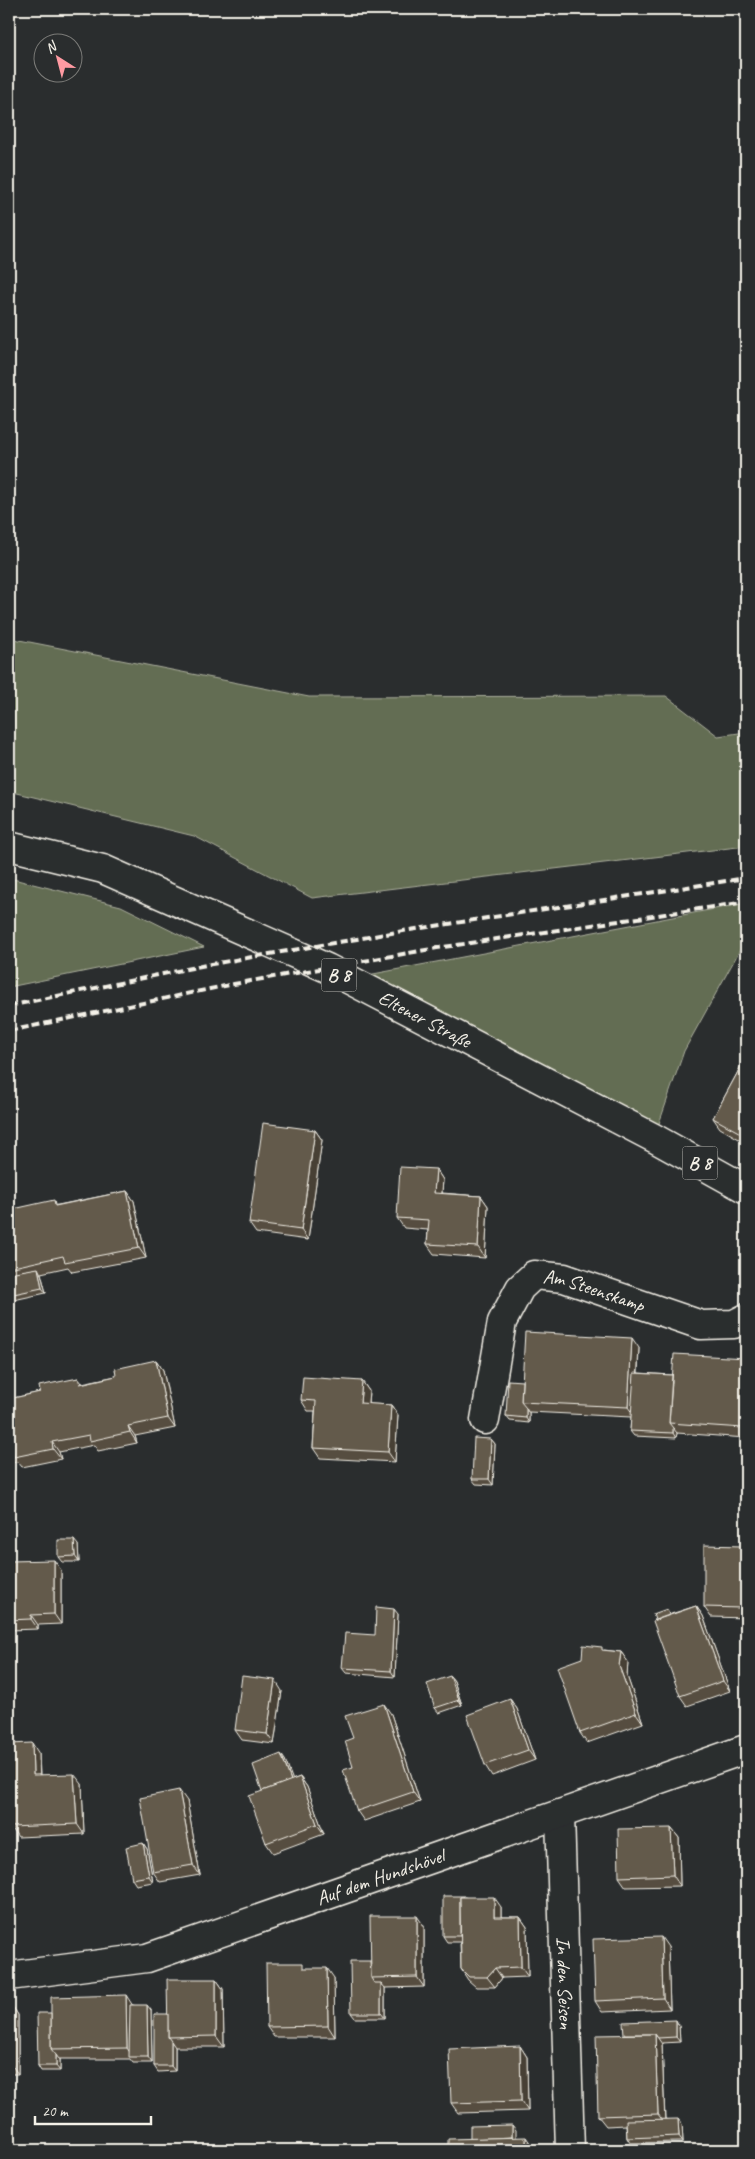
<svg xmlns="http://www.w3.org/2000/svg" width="755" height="2159" font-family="Caveat,sans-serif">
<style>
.green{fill:#646d53;stroke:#acaf9e}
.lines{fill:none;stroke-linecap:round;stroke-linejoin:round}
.street-casing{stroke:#f4f1e8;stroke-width:31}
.primary-casing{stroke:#f4f1e8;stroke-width:31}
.street{stroke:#2a2d2e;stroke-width:28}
.primary{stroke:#2a2d2e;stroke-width:28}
.rail{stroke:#f4f1e8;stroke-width:4;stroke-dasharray:8 4;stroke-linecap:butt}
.wall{fill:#564d40;stroke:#f4f1e8}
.shaded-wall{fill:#463f34;stroke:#f4f1e8}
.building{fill:#645a4b;stroke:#f4f1e8}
.labels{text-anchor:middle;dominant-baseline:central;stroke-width:4;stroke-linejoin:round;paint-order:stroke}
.shield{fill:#2a2d2e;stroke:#b7b6b0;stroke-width:1}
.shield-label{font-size:19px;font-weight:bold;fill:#f4f1e8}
.street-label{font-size:20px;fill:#f4f1e8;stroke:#2a2d2e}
</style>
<rect width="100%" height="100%" fill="#2a2d2e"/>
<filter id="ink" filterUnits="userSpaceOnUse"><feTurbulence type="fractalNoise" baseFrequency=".02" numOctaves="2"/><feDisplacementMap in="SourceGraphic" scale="10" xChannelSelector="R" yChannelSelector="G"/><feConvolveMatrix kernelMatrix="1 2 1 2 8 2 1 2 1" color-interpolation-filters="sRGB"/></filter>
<g filter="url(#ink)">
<!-- green -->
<g class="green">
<path d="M9 638 309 697 666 696 718 736 746 732V846L312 898 194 836 9 791Z"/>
<path d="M9 878 121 906 204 947 9 987Z"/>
<path d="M746 903V939L684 1051 654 1138 347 979Z"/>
</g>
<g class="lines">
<!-- street casing -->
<g class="street-casing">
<g id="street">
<path id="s1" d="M485 1420 502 1322 520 1288 534 1275 564 1278 701 1325 734 1324 746 1318"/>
<path id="s2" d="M560 1814 570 2150"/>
<path id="s3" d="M9 1976 147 1958 746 1749"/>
</g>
</g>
<!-- primary casing -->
<g class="primary-casing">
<g id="primary">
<path id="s4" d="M9 846 103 869 327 968 654 1138 746 1189"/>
</g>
</g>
<!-- street -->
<use href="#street" class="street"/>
<!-- primary -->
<use href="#primary" class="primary"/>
<!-- rail -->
<g class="rail">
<path d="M9 1006 206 965 403 931 746 878"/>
<path d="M9 1031 234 984 437 948 746 902"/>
</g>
</g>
<!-- wall -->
<g class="wall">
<path d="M746 1057V1143L720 1128 713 1118Z"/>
<path d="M315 1130 322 1140 308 1240 256 1233 249 1223Z"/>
<path d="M436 1169 443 1180 442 1193 481 1196 488 1206 485 1258 434 1254 427 1244 428 1230 404 1228 397 1218Z"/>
<path d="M127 1191 134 1201 146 1258 72 1272 68 1267 41 1273 46 1293 9 1301V1199L11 1202 12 1209 58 1205Z"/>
<path d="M639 1348 638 1373 672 1375 746 1359V1438L677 1433 676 1438 634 1436 630 1431 631 1417 529 1412V1423L510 1421 506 1416 522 1381Z"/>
<path d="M156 1360 163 1370 175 1428 135 1436 137 1443 98 1451 94 1445 59 1452 61 1459 22 1467 18 1462 9 1463V1399L40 1392 78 1378 82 1383 116 1376Z"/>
<path d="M362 1381 369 1391 368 1404 391 1405 398 1415 395 1462 320 1458 313 1448 315 1411H308L301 1400Z"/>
<path d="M491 1439 495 1444 493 1485 476 1484 472 1479Z"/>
<path d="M78 1545 79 1562H62L58 1557Z"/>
<path d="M742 1546 746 1552V1618L711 1617 704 1607Z"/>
<path d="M9 1561 61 1570V1624L38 1625V1629L9 1630Z"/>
<path d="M696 1606 703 1616 730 1691 687 1706 680 1696 671 1614Z"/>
<path d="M398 1614 395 1677 346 1673 342 1668 375 1635Z"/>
<path d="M604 1650 621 1652 628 1662 627 1676 643 1723 587 1743 580 1733Z"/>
<path d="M450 1676 454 1681 462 1705 439 1713 435 1708Z"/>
<path d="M282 1691 274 1744 242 1740 235 1730Z"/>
<path d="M510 1699 517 1709 535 1760 492 1776 485 1765Z"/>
<path d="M391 1714 420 1802 364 1821 357 1811 353 1767V1738Z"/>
<path d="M39 1754 40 1775 82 1784 84 1834 18 1837 11 1827Z"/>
<path d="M285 1760 292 1780 300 1777 307 1787 324 1834 273 1853 266 1843 262 1791Z"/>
<path d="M187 1801 200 1875 160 1882 153 1872Z"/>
<path d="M671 1828 679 1838 680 1886 626 1887 619 1877Z"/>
<path d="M143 1843 147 1849 153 1882 136 1885 132 1879Z"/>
<path d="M465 1897 501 1907V1917H520L527 1927 528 1977 502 1978 495 1987H476L468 1980 461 1969 460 1942H447L443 1936Z"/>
<path d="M424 1926V1987L385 1988V2018H355L351 2013 370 1961Z"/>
<path d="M668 1947 670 2009 602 2012 595 2001Z"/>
<path d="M306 1968 334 1978 335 2037H274L267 2027Z"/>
<path d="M216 1979 223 1989 224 2047H175V2071L158 2072 154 2066 168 2014Z"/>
<path d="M9 2004H11L18 2015V2074H9Z"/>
<path d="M133 2005 151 2010 152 2063H133L130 2059H60V2071H41L38 2066 51 2013Z"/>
<path d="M679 2026 680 2042 662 2043 665 2119 682 2124 683 2142 630 2143 627 2138 626 2125 606 2126 598 2116 624 2034Z"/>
<path d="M520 2046 527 2057 528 2111 458 2113 451 2103Z"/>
</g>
<!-- shaded-wall -->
<g class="shaded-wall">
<path d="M315 1130 322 1140 308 1240 301 1230Z"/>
<path d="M436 1169 443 1180 441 1203 434 1193Z"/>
<path d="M127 1191 134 1201 146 1258 139 1248Z"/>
<path d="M481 1196 488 1206 485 1258 478 1247Z"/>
<path d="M9 1199 11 1202 15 1220 11 1215 9 1204Z"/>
<path d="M38 1268 41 1274 46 1293 42 1288Z"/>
<path d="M632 1338 639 1348 635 1417 628 1407Z"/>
<path d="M746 1359V1433L743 1428Z"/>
<path d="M156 1360 163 1370 175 1428 168 1418Z"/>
<path d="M362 1381 369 1391 367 1413 360 1403Z"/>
<path d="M391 1405 398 1415 395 1462 388 1452Z"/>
<path d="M526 1408 528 1412H529V1423L526 1418Z"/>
<path d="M128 1426 135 1436 137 1443 130 1432Z"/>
<path d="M673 1428 677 1433 676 1438 673 1433Z"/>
<path d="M491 1439 495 1444 493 1485 489 1479Z"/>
<path d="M52 1442 59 1452 61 1459 53 1449Z"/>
<path d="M74 1540 78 1545 79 1562 75 1556Z"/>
<path d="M742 1546 746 1552V1616L741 1608Z"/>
<path d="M54 1560 61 1570V1624L54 1614Z"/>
<path d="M696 1606 703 1616 730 1691 723 1681Z"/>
<path d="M394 1609 398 1614 395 1677 391 1671Z"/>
<path d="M31 1615 38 1625V1629L31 1619Z"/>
<path d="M621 1652 628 1662 627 1676 643 1723 636 1713 619 1666Z"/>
<path d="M450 1676 454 1681 462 1705 459 1700Z"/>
<path d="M275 1680 282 1691 274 1744 267 1734Z"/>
<path d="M510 1699 517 1709 535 1760 528 1750Z"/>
<path d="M384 1704 391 1714 420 1802 413 1792Z"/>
<path d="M32 1743 39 1754 40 1786 33 1775Z"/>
<path d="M281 1754 285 1760 297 1791 293 1786Z"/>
<path d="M74 1774 82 1784 84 1834 77 1824Z"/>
<path d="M300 1777 307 1787 324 1834 317 1824Z"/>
<path d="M179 1790 187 1801 200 1875 193 1865Z"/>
<path d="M671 1828 679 1838 680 1886 673 1875Z"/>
<path d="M143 1843 147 1849 153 1882 149 1876Z"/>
<path d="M494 1897 501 1907V1927L494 1917Z"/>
<path d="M417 1916 424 1926V1987L417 1977Z"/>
<path d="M520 1917 527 1927 528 1977 521 1967Z"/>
<path d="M661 1937 668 1947 670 2009 663 1998Z"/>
<path d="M327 1968 334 1978 335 2037 328 2026Z"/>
<path d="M495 1968 502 1978 495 1987 487 1977Z"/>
<path d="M216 1979 223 1989 224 2047 216 2036Z"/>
<path d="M381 1983 385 1988V2018L381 2013Z"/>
<path d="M126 1995 133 2006V2057L127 2048Z"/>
<path d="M11 2004 18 2015V2074L11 2064Z"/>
<path d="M147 2005 151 2010 152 2063 148 2057Z"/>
<path d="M676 2020 679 2026 680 2042 676 2037Z"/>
<path d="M655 2034 662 2044 665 2124 658 2114Z"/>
<path d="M171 2041 175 2047V2071L171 2066Z"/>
<path d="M520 2046 527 2057 528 2111 521 2101Z"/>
<path d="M56 2055 59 2059H60V2071L56 2066Z"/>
<path d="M678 2119 682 2124 683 2142 679 2136Z"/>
<path d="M512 2125 516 2130V2148L512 2142Z"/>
<path d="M526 2137 533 2147V2150H526Z"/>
</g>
<!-- building -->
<g class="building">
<path d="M746 1057V1136L713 1118Z"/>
<path d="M263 1123 315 1130 301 1230 249 1223Z"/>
<path d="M400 1167 436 1169 434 1193 481 1196 478 1247 427 1244 429 1220 397 1218Z"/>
<path d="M127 1191 139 1248 65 1262 63 1256 9 1268V1210L54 1200 55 1206Z"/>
<path d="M38 1268 42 1288 9 1295V1273Z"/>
<path d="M525 1332 632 1338 628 1407 521 1402Z"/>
<path d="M674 1354 746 1358 743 1428 669 1423Z"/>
<path d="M156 1360 168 1418 128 1426 130 1432 90 1441 89 1435 52 1442 53 1449 14 1457 13 1451 9 1452V1399L40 1392 39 1386 78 1378 80 1384 116 1376 115 1369Z"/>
<path d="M634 1373 672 1375 669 1423 673 1428V1433L630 1431Z"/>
<path d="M303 1377 362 1381 360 1403 391 1405 388 1452 313 1448 316 1401 301 1400Z"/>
<path d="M508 1380 522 1381 521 1402 526 1408V1418L506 1416Z"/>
<path d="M474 1438 491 1439 489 1479H472Z"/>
<path d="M58 1540H74L75 1556 58 1557Z"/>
<path d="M704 1545 742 1546 741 1608 704 1607Z"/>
<path d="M54 1560V1614L31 1615V1619L9 1620V1561Z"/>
<path d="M696 1606 723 1681 680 1696 653 1621Z"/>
<path d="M376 1607 394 1609 391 1671 342 1668 345 1633 375 1635Z"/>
<path d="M667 1609 669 1615 655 1620 653 1614Z"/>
<path d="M583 1645 602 1647V1650L621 1652 619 1666 636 1713 580 1733 557 1667 582 1658Z"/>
<path d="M242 1676 275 1680 267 1734 235 1730Z"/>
<path d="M450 1676 459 1700 435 1708 427 1684Z"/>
<path d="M510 1699 528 1750 485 1765 467 1715Z"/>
<path d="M384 1704 413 1792 357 1811 343 1770 353 1767 345 1741 353 1738 345 1716Z"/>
<path d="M32 1743 33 1775 74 1774 77 1824 11 1827 9 1777V1744Z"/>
<path d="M281 1754 291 1781 262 1791 253 1765Z"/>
<path d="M300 1777 317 1824 266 1843 249 1796Z"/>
<path d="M179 1790 193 1865 153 1872 140 1798Z"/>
<path d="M671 1828 673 1875 619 1877 618 1829Z"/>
<path d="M143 1843 149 1876 132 1879 126 1847Z"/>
<path d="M443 1896H464V1897H460V1936H443Z"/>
<path d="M460 1897H494V1917H520L521 1967 495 1968 487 1977H469L461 1969Z"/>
<path d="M370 1916H417V1977L371 1978Z"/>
<path d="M661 1937 663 1998 595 2001 593 1939Z"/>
<path d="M350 1961H370L371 1978 374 1983H381V2013H351Z"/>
<path d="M266 1963H303V1968H327L328 2026 267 2027Z"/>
<path d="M167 1979H216V2036L168 2037Z"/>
<path d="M126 1995 127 2048 51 2049V1997Z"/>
<rect x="9" y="2004" width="2" height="60"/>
<path d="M130 2005H147L148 2057H129Z"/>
<path d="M37 2013H51V2049L56 2055V2066H38Z"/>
<path d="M154 2014H168V2037L171 2041V2066H154Z"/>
<path d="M676 2020V2037L658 2038 655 2034H624L623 2022Z"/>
<path d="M655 2034 658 2114 598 2116 596 2035Z"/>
<path d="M520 2046 521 2101 451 2103 449 2049Z"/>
<path d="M678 2119 679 2136 627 2138 626 2120Z"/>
<path d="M512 2125V2137L470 2139V2126Z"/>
<path d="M526 2137V2150H448V2139Z"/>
</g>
</g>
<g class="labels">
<!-- shield labels -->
<g class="shield">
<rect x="321.5" y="958.5" width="35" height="33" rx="4"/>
<rect x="682.5" y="1146.5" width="35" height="33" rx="4"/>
</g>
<g class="shield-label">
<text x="339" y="975">B 8</text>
<text x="700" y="1163">B 8</text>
</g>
<!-- street labels -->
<g class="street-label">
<text stroke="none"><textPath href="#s4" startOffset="452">Eltener Straße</textPath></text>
<text stroke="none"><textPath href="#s1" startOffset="219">Am Steenskamp</textPath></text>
<text stroke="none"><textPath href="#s3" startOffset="386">Auf dem Hundshövel</textPath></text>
<text stroke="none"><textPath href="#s2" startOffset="169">In den Seisen</textPath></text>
</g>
</g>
<!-- margin -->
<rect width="755" height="2159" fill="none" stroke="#2a2d2e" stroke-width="30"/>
<rect x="15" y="15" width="725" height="2129" fill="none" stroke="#f4f1e8" stroke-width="2" filter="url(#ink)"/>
<!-- north arrow -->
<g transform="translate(58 58) rotate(324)"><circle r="24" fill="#2a2d2e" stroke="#7b7b78"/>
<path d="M0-4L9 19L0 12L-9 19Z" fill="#ff9aa2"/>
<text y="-8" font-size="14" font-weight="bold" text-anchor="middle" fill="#f4f1e8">N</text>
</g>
<!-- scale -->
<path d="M35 2116v8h116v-8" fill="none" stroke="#f4f1e8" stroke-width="2.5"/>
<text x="42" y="2116" font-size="15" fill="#f4f1e8" stroke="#2a2d2e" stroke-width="4" paint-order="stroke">20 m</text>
</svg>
